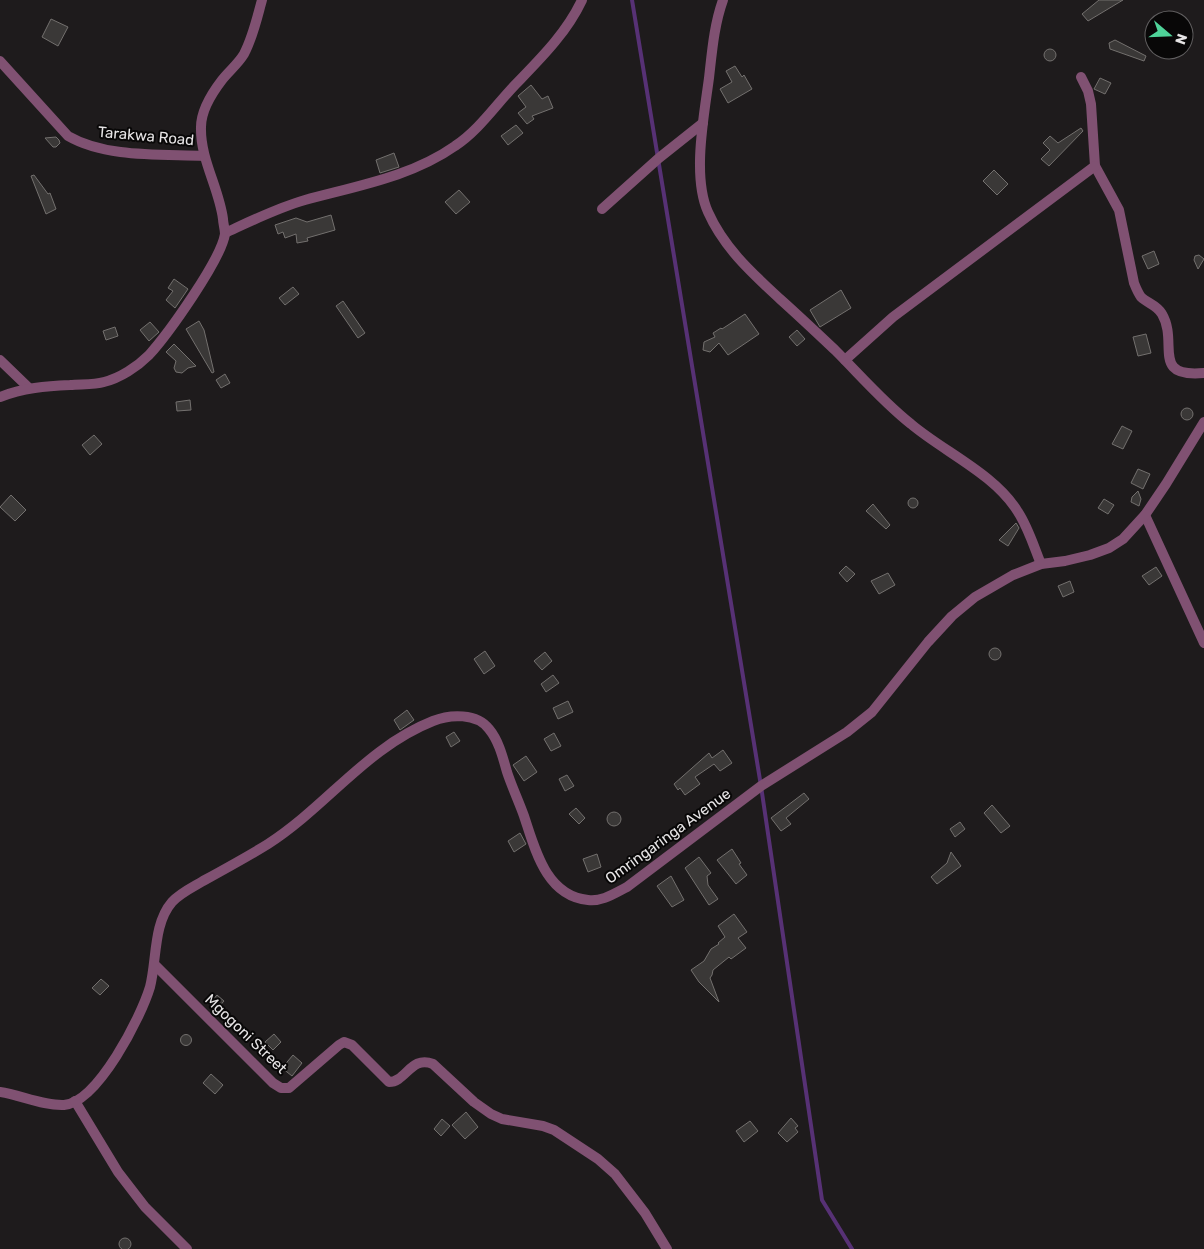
<svg xmlns="http://www.w3.org/2000/svg" width="1204" height="1249" font-family="Rubik,sans-serif">
<style>
.lines{fill:none;stroke-linecap:round;stroke-linejoin:round}
.stream{stroke:#573175;stroke-width:4}
.building{fill:#3a3837;stroke:#73706e}
.minor{stroke:#805172;stroke-width:10}
.labels{text-anchor:middle;dominant-baseline:central;stroke-width:4;stroke-linejoin:round;paint-order:stroke}
.street-label{font-size:15px;fill:#e6e4e5;stroke:#080707}
</style>
<rect width="100%" height="100%" fill="#1e1b1c"/>
<g class="lines">
<!-- stream -->
<path class="stream" d="M632 0 761 786 822 1200 852 1249"/>
</g>
<!-- building -->
<g class="building">
<path d="M1099 0H1123L1088 21 1082 14Z"/>
<path d="M51 19 68 27 58 46 42 37Z"/>
<path d="M1115 40 1146 56 1144 61 1110 49 1109 43Z"/>
<circle cx="1050" cy="55" r="6"/>
<path d="M735 66 742 77 744 75 752 89 728 103 720 89 732 82 726 71Z"/>
<path d="M1100 78 1111 83 1105 94 1094 89Z"/>
<path d="M531 85 542 99 548 96 553 108 532 116 534 119 527 124 518 113 526 107 518 96Z"/>
<path d="M516 125 523 133 508 145 501 136Z"/>
<path d="M1081 128 1083 131 1049 166 1041 159 1050 150 1043 143 1050 136 1058 143Z"/>
<path d="M56 137 59 140 60 143 56 147H53L45 138Z"/>
<path d="M394 153 399 167 380 173 376 160Z"/>
<path d="M994 170 1008 184 997 195 983 181Z"/>
<path d="M34 175 48 194 50 193 56 209 46 214 31 176Z"/>
<path d="M459 190 470 202 456 214 445 202Z"/>
<path d="M331 215 335 230 307 238 308 241 297 243 296 234 285 238 283 232 278 234 275 225 296 218 307 222Z"/>
<path d="M1154 251 1159 264 1148 269 1142 256Z"/>
<path d="M1199 255 1204 259 1198 269 1194 260 1195 256Z"/>
<path d="M174 279 188 289 175 308 166 300 173 291 168 288Z"/>
<path d="M293 287 299 294 285 305 279 298Z"/>
<path d="M841 290 851 308 820 327 810 310Z"/>
<path d="M343 301 365 333 358 338 336 306Z"/>
<path d="M745 314 759 334 728 355 719 343 710 352 703 350 704 342 715 337 713 333 721 328 722 329Z"/>
<path d="M199 321 204 330 214 372 212 373 186 329Z"/>
<path d="M150 322 159 332 149 341 140 330Z"/>
<path d="M115 327 118 336 106 340 103 331Z"/>
<path d="M797 330 805 339 797 346 789 337Z"/>
<path d="M1146 334 1151 353 1138 356 1133 337Z"/>
<path d="M174 344 196 366 188 368 182 373 176 372 174 368 176 361 166 352Z"/>
<path d="M225 374 230 383 221 388 216 380Z"/>
<path d="M190 400 191 410 177 411 176 402Z"/>
<circle cx="1187" cy="414" r="6"/>
<path d="M1122 426 1132 431 1123 449 1112 444Z"/>
<path d="M94 435 102 444 90 455 82 445Z"/>
<path d="M1138 469 1150 474 1143 489 1131 483Z"/>
<path d="M1138 491 1141 499 1139 506 1131 502 1132 497Z"/>
<path d="M11 495 26 510 15 521 0 507Z"/>
<circle cx="913" cy="503" r="5"/>
<path d="M1104 499 1114 505 1108 514 1098 508Z"/>
<path d="M873 504 890 525 886 529 866 511Z"/>
<path d="M1016 523 1019 528 1008 546 999 540Z"/>
<path d="M846 566 855 574 847 582 839 573Z"/>
<path d="M1156 567 1162 576 1149 585 1142 576Z"/>
<path d="M888 573 895 585 879 594 871 581Z"/>
<path d="M1070 581 1074 592 1063 597 1058 586Z"/>
<circle cx="995" cy="654" r="6"/>
<path d="M485 651 495 666 484 674 474 659Z"/>
<path d="M545 652 552 661 542 670 534 661Z"/>
<path d="M553 675 559 683 546 692 541 684Z"/>
<path d="M568 701 573 712 558 719 553 708Z"/>
<path d="M407 710 414 720 400 730 394 720Z"/>
<path d="M454 732 460 741 451 747 446 737Z"/>
<path d="M554 733 561 746 551 751 544 739Z"/>
<path d="M723 750 732 763 720 771 714 764 695 777 700 784 685 795 680 788 678 790 674 784 709 753 712 758Z"/>
<path d="M526 756 537 772 524 781 513 765Z"/>
<path d="M567 775 574 786 565 791 559 779Z"/>
<path d="M804 793 809 799 786 818 791 824 781 831 771 818Z"/>
<path d="M992 805 1010 826 1001 833 984 813Z"/>
<path d="M576 808 585 818 579 824 569 814Z"/>
<circle cx="614" cy="819" r="7"/>
<path d="M960 822 965 829 955 837 950 829Z"/>
<path d="M520 833 526 844 514 852 508 841Z"/>
<path d="M732 849 741 863 739 864 747 875 736 884 717 860Z"/>
<path d="M951 852 961 866 937 884 931 877 947 863Z"/>
<path d="M597 854 601 867 588 872 583 859Z"/>
<path d="M699 857 711 873 707 876 708 885 718 899 709 905 685 868Z"/>
<path d="M671 876 684 900 672 907 657 886Z"/>
<path d="M734 914 747 932 738 938 746 948 731 959 729 957 713 970 712 975 710 978 719 1002 699 982 691 970 704 961 711 949 719 944 718 943 725 937 718 926Z"/>
<path d="M101 979 109 986 100 995 92 988Z"/>
<path d="M217 995 224 1001 216 1010 209 1004Z"/>
<path d="M274 1034 281 1042 273 1050 265 1042Z"/>
<circle cx="186" cy="1040" r="5.5"/>
<path d="M293 1055 302 1063 292 1076 282 1068Z"/>
<path d="M211 1074 223 1085 215 1094 203 1083Z"/>
<path d="M466 1112 478 1127 465 1139 452 1125Z"/>
<path d="M791 1118 798 1126 795 1128 798 1132 787 1142 778 1133Z"/>
<path d="M442 1119 450 1126 441 1136 434 1129Z"/>
<path d="M750 1121 758 1131 744 1142 736 1131Z"/>
<circle cx="125" cy="1244" r="6"/>
</g>
<g class="lines">
<!-- minor -->
<g class="minor">
<path d="M723 0C714 25 712 52 709 78 704 116 692 177 708 212 724 248 752 273 780 299 799 316 817 333 835 350 860 375 883 402 911 424 944 452 995 474 1018 512 1028 527 1034 547 1041 564"/>
<path d="M0 61 68 136C106 158 161 154 204 156"/>
<path d="M1081 77 1088 91 1091 104 1095 166 1119 210 1134 283C1136 288 1138 293 1141 297 1147 303 1157 305 1162 314 1179 343 1150 378 1204 373"/>
<path d="M602 209 659 158 703 123"/>
<path d="M225 233C251 221 277 208 305 200 356 186 411 177 455 146 478 131 495 106 514 86 539 60 566 34 582 0"/>
<path d="M0 360 29 388"/>
<path d="M845 360 893 317 1095 166"/>
<path d="M0 397C23 388 46 386 70 385 81 384 94 385 104 382 120 378 137 367 149 355 168 334 221 260 225 234 225 229 223 223 223 219 219 188 200 159 201 127 201 111 212 93 222 80 229 71 238 64 244 54 253 37 257 18 262 0"/>
<path d="M1145 515 1204 643"/>
<path d="M155 965 273 1083 281 1088H289L339 1045 344 1042 352 1045 389 1082C406 1082 411 1055 433 1064L474 1102 491 1114 502 1119 543 1126 554 1130 598 1159 615 1174 645 1213 667 1249"/>
<path d="M0 1092C20 1095 44 1106 64 1105 98 1102 141 1017 150 987 157 960 153 924 172 902 180 893 193 887 203 881 225 869 247 857 268 844 327 806 367 747 433 721 450 714 477 713 489 729 499 741 503 758 507 772 512 787 519 802 524 816 535 849 546 896 588 900 602 902 615 893 627 887L761 786 847 732 872 712 928 642 952 616 975 597 1013 575 1041 564 1065 561 1090 555 1109 548 1123 539 1145 515 1166 484 1204 422"/>
<path d="M75 1101 118 1172 145 1207 187 1249"/>
</g>
</g>
<g class="labels">
<!-- street labels -->
<g class="street-label">
<text transform="translate(146 136) rotate(5)">Tarakwa Road</text>
<text transform="translate(668 836) rotate(-36)">Omringaringa Avenue</text>
<text transform="translate(246 1034) rotate(44)">Mgogoni Street</text>
</g>
</g>
<!-- north arrow -->
<g transform="translate(1169 35) rotate(109)"><circle r="24" fill="#080707" stroke="#615f60"/>
<path d="M0-4L9 19L0 12L-9 19Z" fill="#4fd399"/>
<text y="-8" font-size="14" font-weight="bold" text-anchor="middle" fill="#e6e4e5">N</text>
</g>
</svg>
